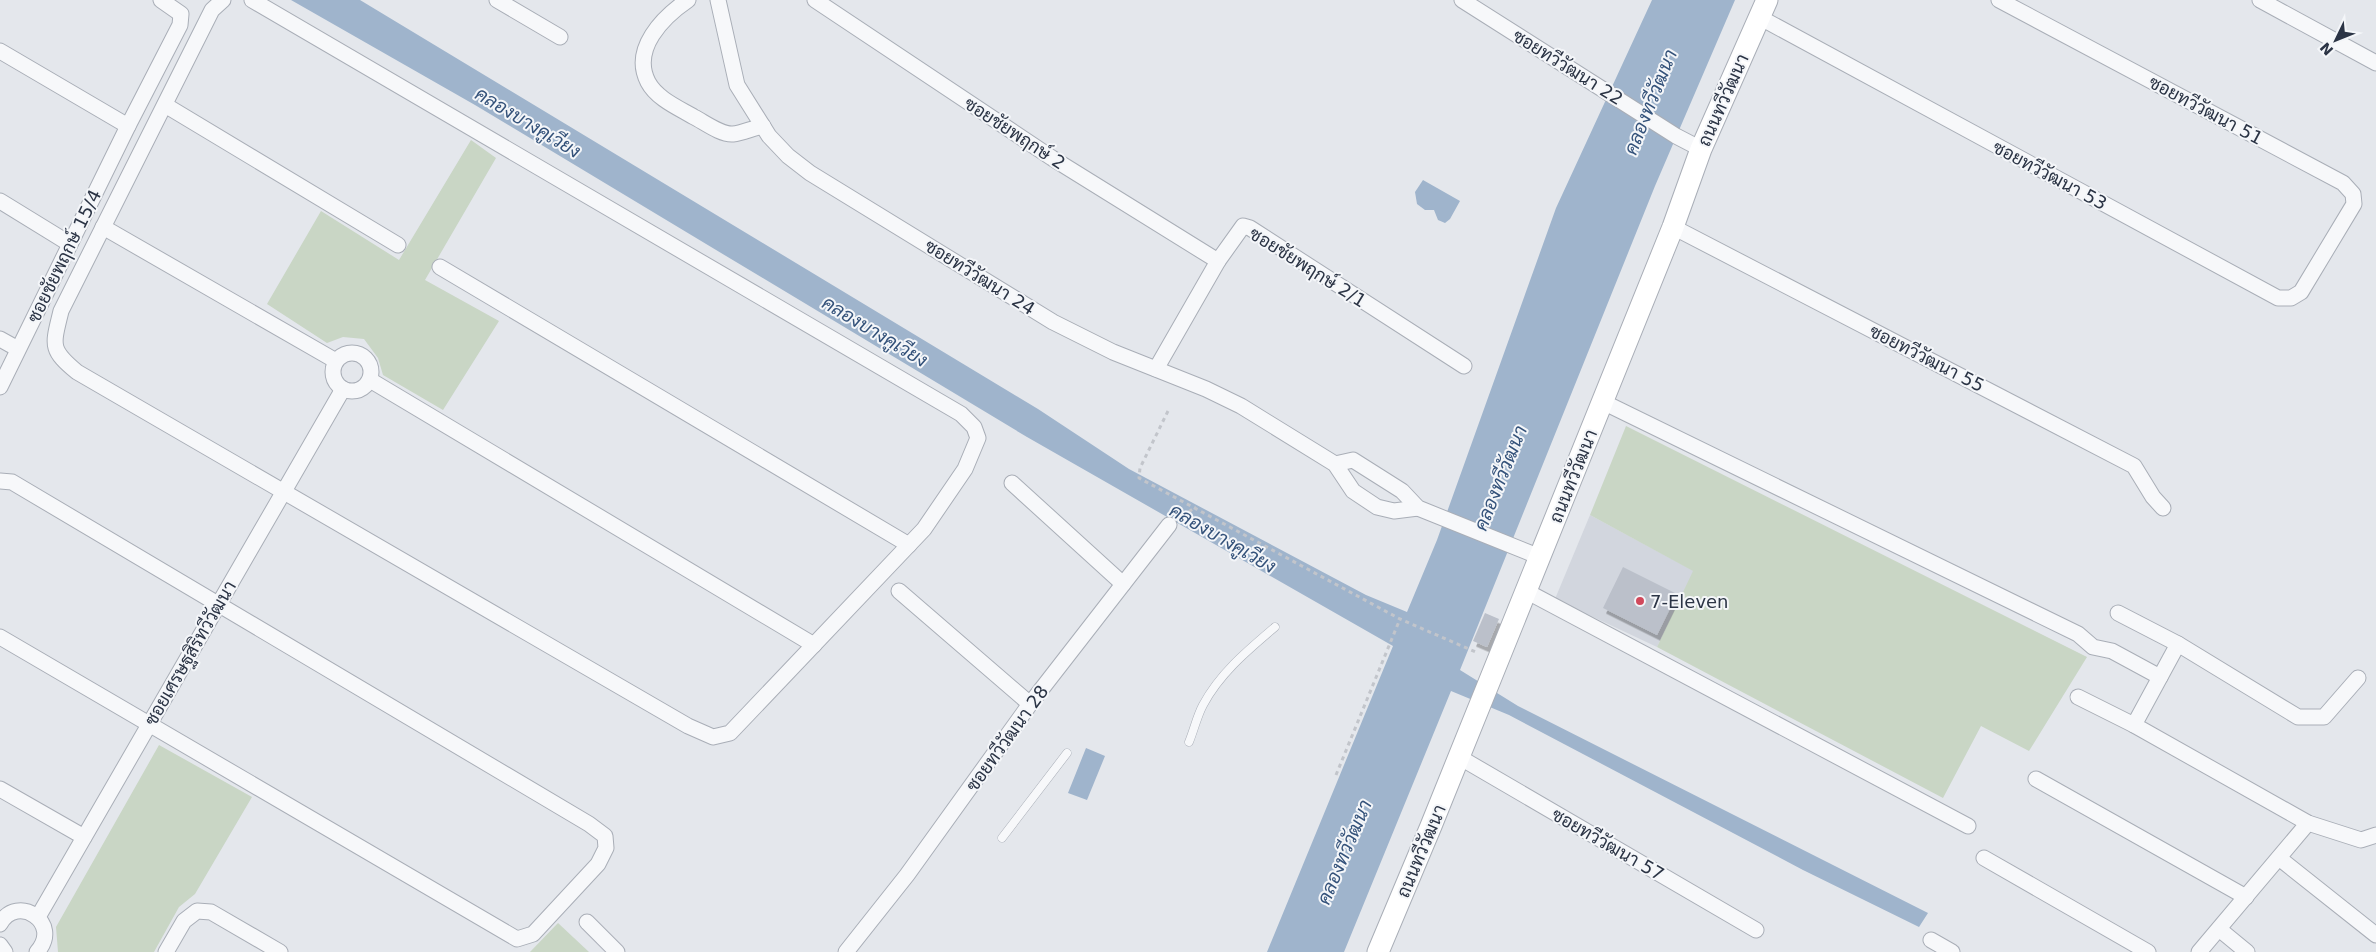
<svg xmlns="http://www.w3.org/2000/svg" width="2376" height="952" font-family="'DejaVu Sans',Sarabun,sans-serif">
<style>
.built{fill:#d2d6de}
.green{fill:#c9d6c5}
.water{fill:#9fb4cc}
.building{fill:#bbc0ca;filter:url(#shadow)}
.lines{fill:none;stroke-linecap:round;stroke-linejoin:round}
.service-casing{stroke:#a9aeb7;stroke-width:9}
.minor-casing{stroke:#a9aeb7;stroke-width:17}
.secondary-casing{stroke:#a9aeb7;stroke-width:23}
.path{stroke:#c2c5cb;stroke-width:3;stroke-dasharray:4 4;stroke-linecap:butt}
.service{stroke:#f7f8fa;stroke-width:8}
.minor{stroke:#f7f8fa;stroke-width:15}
.secondary{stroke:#fff;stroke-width:21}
.poi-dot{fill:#d1495b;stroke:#f4f6f9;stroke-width:2}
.labels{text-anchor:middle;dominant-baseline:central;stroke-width:4;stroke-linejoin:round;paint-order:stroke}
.street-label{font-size:18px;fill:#2b3445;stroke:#f4f6f9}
.poi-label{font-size:18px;fill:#2b3445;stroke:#f4f6f9;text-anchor:start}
.water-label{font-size:19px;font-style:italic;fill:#34527a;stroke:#f4f6f9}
</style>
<defs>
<filter id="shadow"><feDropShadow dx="3" dy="5.5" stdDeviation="0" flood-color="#0004"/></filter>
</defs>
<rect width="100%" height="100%" fill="#e4e7ec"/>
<!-- built -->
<path class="built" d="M1590 515 1694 571 1657 647 1555 599Z"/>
<!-- green -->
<g class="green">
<path d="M471 140 496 158 425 280 499 321 443 410 383 375 378 358 364 339 343 337 327 343 267 304 321 211 399 260Z"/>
<path d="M1626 426 2087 657 2029 751 1981 726 1943 798 1657 647 1693 571 1590 515Z"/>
<path d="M159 745 252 797 195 894 179 907 154 952H58L56 927Z"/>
<path d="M558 923 589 952H530Z"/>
</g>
<!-- water -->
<g class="water">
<path d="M291 0H360L1038 409 1129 469 1366 595 1407 612 1437 540 1556 208 1652 0H1735L1655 186 1460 670 1518 706 1928 913 1919 927 1803 870 1509 715 1451 691 1344 952H1267L1393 646 1027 437 475 105Z"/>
<path d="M1423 180 1460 201 1450 219 1445 223 1438 220 1434 210H1425L1417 204 1415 192Z"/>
<path d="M1086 748 1105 756 1087 800 1068 793Z"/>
</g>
<!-- building -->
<g class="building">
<path d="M1623 567 1677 594 1657 635 1603 608Z"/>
<path d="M1485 613 1499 619 1487 647 1473 641Z"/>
</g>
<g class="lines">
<!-- service casing -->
<g class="service-casing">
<g id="service">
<path d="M1189 742C1194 730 1197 716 1203 705 1220 673 1248 650 1275 627"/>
<path d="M1002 838 1067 753"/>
</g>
</g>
<!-- minor casing -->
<g class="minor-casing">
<g id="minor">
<path d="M223 0 212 10 61 311C53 345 49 349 77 372L688 726 713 737 730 733 924 529 965 469 978 438 974 427 961 414 252 0"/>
<path d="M497 0 560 37"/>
<path d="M688 0C663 17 631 49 648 82 657 99 679 108 694 117 704 122 721 135 733 134 742 133 753 128 763 126"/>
<path d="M718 0 737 85 769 136 788 156 810 173 1053 322 1113 352 1206 389 1241 406 1335 464 1353 491 1377 507 1394 511 1418 508"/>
<path d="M815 0 1052 158 1218 261"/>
<path d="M1462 0 1676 136 1701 149"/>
<path d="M2260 0 2376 63"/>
<path d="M1759 17 2278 298H2291L2301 292 2354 204 2353 194 2343 183 1999 0"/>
<path d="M0 51 128 126"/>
<path d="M165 105 398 245"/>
<path d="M0 201 70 244"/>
<path d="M103 227 336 361"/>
<path d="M1673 227 2134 466 2153 497 2163 508"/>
<path d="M440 267 909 545"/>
<path d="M0 339 18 349"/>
<circle cx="352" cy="372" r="19"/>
<path d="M1156 369 1218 261 1243 226 1250 228 1464 366"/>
<path d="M370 380 814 645"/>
<path d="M0 387 128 126 180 25 181 14 161 0"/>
<path d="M1603 402 2078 634 2093 647 2112 651 2160 677"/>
<path d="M1335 464 1353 460 1402 491 1418 508 1540 557"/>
<path d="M0 481 12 482 589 824 605 836 606 848 598 864 533 934 517 939 0 637"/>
<path d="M1012 483 1123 584"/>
<path d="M899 591 1030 704"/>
<path d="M1526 591 1968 826"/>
<path d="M2118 613 2178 644"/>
<path d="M2358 678 2324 717H2298L2178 644 2134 725 2308 823 2361 840 2376 835"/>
<path d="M2078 697 2134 725"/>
<path d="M1459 757 1756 930"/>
<path d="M2036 779 2246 897"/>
<path d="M0 789 84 837"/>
<path d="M1984 858 2148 952"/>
<path d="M2279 858 2376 935"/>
<path d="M38 917 343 389"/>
<path d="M587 922 617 952"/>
<path d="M0 924C17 893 63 923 37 952"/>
<path d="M2219 929 2247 952"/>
<path d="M1931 940 1952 952"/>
<path d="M0 945 5 952"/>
<path d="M166 952 184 921 197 911 211 912 280 952"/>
<path d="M846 952 907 875 1030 704 1169 525"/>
<path d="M2199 952 2308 823"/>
</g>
</g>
<!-- secondary casing -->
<g class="secondary-casing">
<path id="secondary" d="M1378 952 1431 826 1673 227 1701 149 1767 0"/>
</g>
<!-- path -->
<g class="path">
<path d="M1168 411 1140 468 1139 478 1400 619 1478 653"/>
<path d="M1182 516 1196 507"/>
<path d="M1336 775 1400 619"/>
</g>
<!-- service -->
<use href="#service" class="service"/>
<!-- minor -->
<use href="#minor" class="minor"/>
<!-- secondary -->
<use href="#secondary" class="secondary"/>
</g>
<!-- markers -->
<circle class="poi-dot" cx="1640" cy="601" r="5"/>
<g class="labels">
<!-- street labels -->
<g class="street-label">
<text transform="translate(1568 67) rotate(32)">ซอยทวีวัฒนา 22</text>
<text transform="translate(1723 100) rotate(-66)">ถนนทวีวัฒนา</text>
<text transform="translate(2206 110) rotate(28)">ซอยทวีวัฒนา 51</text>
<text transform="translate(1015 133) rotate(33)">ซอยชัยพฤกษ์ 2</text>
<text transform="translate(2050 175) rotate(28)">ซอยทวีวัฒนา 53</text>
<text transform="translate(64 256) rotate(-64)">ซอยชัยพฤกษ์ 15/4</text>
<text transform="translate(1308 267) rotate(32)">ซอยชัยพฤกษ์ 2/1</text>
<text transform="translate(980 277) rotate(32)">ซอยทวีวัฒนา 24</text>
<text transform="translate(1927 358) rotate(27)">ซอยทวีวัฒนา 55</text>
<text transform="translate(1573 476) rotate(-68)">ถนนทวีวัฒนา</text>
<text transform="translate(190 653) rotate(-60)">ซอยเศรษฐสิริทวีวัฒนา</text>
<text transform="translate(1007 738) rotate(-54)">ซอยทวีวัฒนา 28</text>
<text transform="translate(1608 844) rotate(30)">ซอยทวีวัฒนา 57</text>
<text transform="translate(1421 851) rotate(-67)">ถนนทวีวัฒนา</text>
</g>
<!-- poi labels -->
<g class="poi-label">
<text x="1650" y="601">7-Eleven</text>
</g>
<!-- water labels -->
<g class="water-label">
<text transform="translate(1650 102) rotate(-68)">คลองทวีวัฒนา</text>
<text transform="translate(528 122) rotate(31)">คลองบางคูเวียง</text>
<text transform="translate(875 331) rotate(31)">คลองบางคูเวียง</text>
<text transform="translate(1500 478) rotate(-68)">คลองทวีวัฒนา</text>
<text transform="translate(1223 538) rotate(30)">คลองบางคูเวียง</text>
<text transform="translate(1344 852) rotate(-67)">คลองทวีวัฒนา</text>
</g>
</g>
<!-- north arrow -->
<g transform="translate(2336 40) rotate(227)" stroke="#f4f6f9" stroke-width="4" paint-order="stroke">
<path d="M0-4L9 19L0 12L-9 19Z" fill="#2b3445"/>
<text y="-8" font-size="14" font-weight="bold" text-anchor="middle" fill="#2b3445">N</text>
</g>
</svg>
